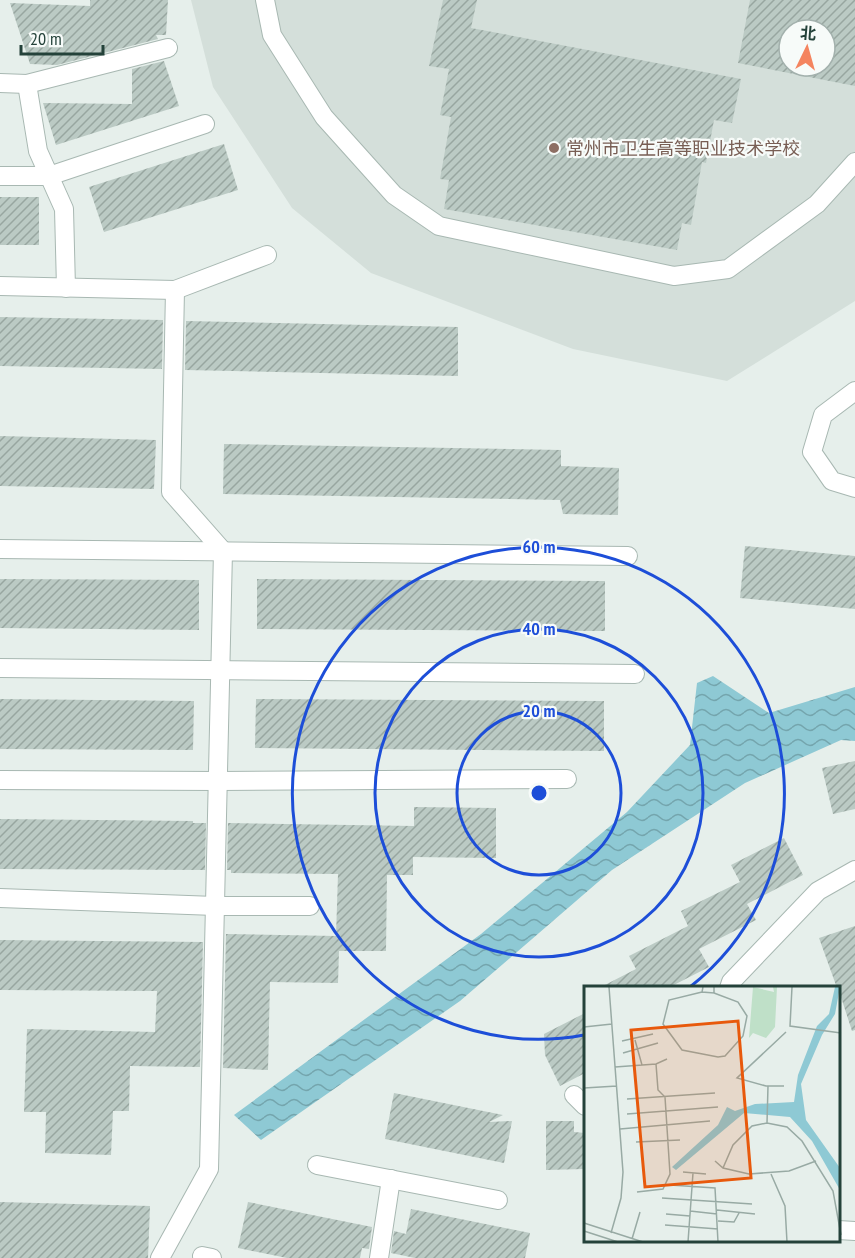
<svg xmlns="http://www.w3.org/2000/svg" width="855" height="1258" font-family="'PT Sans Narrow','Noto Sans SC',sans-serif">
<style>
.built{fill:#d4dfda;fill-rule:evenodd}
.water{fill:url(#water-waves)}
.building{fill:url(#building-hatch);fill-rule:evenodd}
.lines{fill:none;stroke-linecap:round;stroke-linejoin:round}
.minor-casing{stroke:#a8b8b2;stroke-width:20}
.minor{stroke:#fff;stroke-width:18}
.ring{fill:none;stroke:#1d4ed8;stroke-width:3}
.education-dot{fill:#8d6e63;stroke:#f7fbf9;stroke-width:2}
.labels{text-anchor:middle;dominant-baseline:central;stroke-width:4.5;stroke-linejoin:round;paint-order:stroke}
.education-label{font-size:18px;fill:#785e54;stroke:#f7fbf9;text-anchor:start}
.inset-road{fill:none;stroke:#98aaa4;stroke-width:1.5}
.view{fill:#e8590c;fill-opacity:0.15;stroke:#e8590c;stroke-width:3}
.inset-edge{fill:none;stroke:#24423a;stroke-width:3}
.centre{fill:#1d4ed8;stroke:#f7fbf9;stroke-width:3}
.ring-label{font-size:18px;text-anchor:middle;font-weight:bold;fill:#1d4ed8;stroke:#f7fbf9;stroke-width:4.5;stroke-linejoin:round;paint-order:stroke}
</style>
<defs>
<pattern id="water-waves" width="16" height="10" patternUnits="userSpaceOnUse" patternTransform="scale(1.5)"><rect width="16" height="10" fill="#8ec9d4"/><path d="M0 5q4-4 8 0t8 0" fill="none" stroke="#74a5ad"/></pattern>
<pattern id="building-hatch" width="6" height="6" patternUnits="userSpaceOnUse" patternTransform="scale(1.5)"><rect width="6" height="6" fill="#bbcac4"/><path d="M-1 1l2-2M0 6l6-6M5 7l2-2" fill="none" stroke="#98a6a0"/></pattern>
</defs>
<rect width="100%" height="100%" fill="#e6efeb"/>
<!-- built -->
<path class="built" d="M191 0H855V301L727 381 573 349 371 273 292 208 213 87ZM789 30H825V66H789Z"/>
<!-- water -->
<path class="water" d="M713 676 769 713 855 687V741L841 740 745 783 612 870 460 1001 261 1140 234 1115 481 934 627 812 690 745 697 683Z"/>
<!-- building -->
<g class="building">
<path d="M90 0H168L166 35H156L158 39 57 65 30 64 10 3 90 6Z"/>
<path d="M443 0H477L471 28 741 79 732 123 714 120 706 163 702 162 691 225 682 223 677 250 444 209 449 180 440 179 451 117 440 115 449 69 429 66Z"/>
<path d="M750 0H855V86L738 63ZM789 30H825V66H789Z"/>
<path d="M164 61 179 106 56 145 43 103 132 104V69Z"/>
<path d="M224 144 238 190 104 232 89 187Z"/>
<rect x="0" y="197" width="39" height="48"/>
<path d="M0 317 163 320 162 369 0 366Z"/>
<path d="M186 321 458 327V376L185 370Z"/>
<path d="M0 436 156 440 154 489 0 486Z"/>
<path d="M224 444 561 450V466L619 468 618 515 563 514 560 500 223 494Z"/>
<path d="M745 546 855 556V609L740 598Z"/>
<path d="M0 579 199 580V630L0 628Z"/>
<path d="M257 579 605 581V631L257 629Z"/>
<path d="M0 699 194 701 193 750 0 749Z"/>
<path d="M256 699 604 701V751L255 748Z"/>
<path d="M855 761V809L833 814 822 768Z"/>
<path d="M414 807 496 808V858L413 857V875H387L386 951H339L338 983 270 982 268 1070 223 1068 226 934 336 936 338 874 231 873V870H227L228 823 414 826Z"/>
<path d="M0 819 193 821V823H206L205 870 0 869Z"/>
<path d="M784 838 803 875 747 904 756 920 699 949 709 967 668 988H599L636 969 629 956 688 926 681 911 740 882 731 865Z"/>
<path d="M855 926V1030L852 1031 838 988H837L819 938Z"/>
<path d="M0 940 203 942 200 1067 130 1066 129 1111H113L111 1155 45 1153 46 1112H24L27 1029 155 1032 157 991 0 990Z"/>
<path d="M585 1013V1073L560 1086 545 1055 544 1034Z"/>
<path d="M394 1093 503 1115 489 1122 512 1121 504 1163 385 1139Z"/>
<path d="M546 1121H574V1132L585 1133V1169L546 1170Z"/>
<path d="M0 1202 150 1206 148 1258H0Z"/>
<path d="M248 1202 372 1227 369 1249 362 1248 360 1258H287L238 1248Z"/>
<path d="M411 1209 530 1233 525 1258H415L391 1253 394 1231 406 1234Z"/>
</g>
<g class="lines">
<!-- minor casing -->
<g class="minor-casing">
<g id="minor">
<path d="M265 0 272 35 324 117 394 195 439 226 674 276 728 269 817 204 855 162"/>
<path d="M0 83 27 84 168 48"/>
<path d="M27 84 38 151 64 209 66 288"/>
<path d="M0 176H49L205 124"/>
<path d="M0 286 175 290 267 255"/>
<path d="M855 391 823 415 812 452 832 481 855 488"/>
<path d="M0 549 628 556"/>
<path d="M0 668 635 674"/>
<path d="M0 780 218 781 567 779"/>
<path d="M0 898 215 906H310"/>
<path d="M729 988 731 982 818 891 855 870"/>
<path d="M574 1095 585 1106"/>
<path d="M317 1165 498 1200"/>
<path d="M838 1230 855 1231"/>
<path d="M202 1256 212 1258"/>
<path d="M160 1258 209 1169 223 551 171 492 175 290"/>
<path d="M379 1258 391 1179"/>
</g>
</g>
<!-- minor -->
<use href="#minor" class="minor"/>
</g>
<!-- distance rings -->
<g class="ring">
<circle cx="539" cy="793" r="82"/>
<circle cx="539" cy="793" r="164"/>
<path d="M584 1035A246 246 0 1 1 690 987"/>
</g>
<!-- markers -->
<circle class="education-dot" cx="554" cy="148" r="6"/>
<g class="labels">
<!-- education labels -->
<g class="education-label">
<text x="566" y="148">常州市卫生高等职业技术学校</text>
</g>
</g>
<!-- overview -->
<g transform="translate(584 986)">
<rect width="256" height="256" fill="#e6efeb"/>
<path d="M169 1 190 6 189 1H193L191 41 182 52 169 47 165 52Z" fill="#bfe0c8"/>
<path d="M251 1H256L251 28 238 49 217 98 222 134 256 182V204L228 155 206 131 160 127 92 184 88 181 134 139 143 121 151 125 171 118 210 116 214 89 233 40 245 28Z" fill="#8ec9d4"/>
<path class="inset-road" d="M25 1 39 186 37 212 27 247M119 1 118 6 130 7V1M208 1 206 40 257 47M118 6 85 14 79 38 98 64 134 71 141 70 159 50 163 30 154 16 130 7M0 41 28 38M51 54 58 79M38 55 69 48M39 67 74 57M31 81 72 78 83 73M200 100H182L153 92 202 46M0 102 33 100M43 113 131 107M43 128 134 121M183 137 184 100M36 143 126 135M52 156 96 154M131 175 139 182 165 188 205 185 232 175M139 182 149 159 168 140 183 137 203 141 218 155 249 205 257 249M99 186 122 188M187 188 201 220 203 256M86 199 131 202 134 256M53 206 79 203 86 188 81 111 74 104 72 78M78 212 168 218M133 224 171 228M106 225 133 228M82 228 106 230M134 235 150 236 155 227M0 237 59 256M81 239 134 243M0 245 34 256M48 253 56 226M104 256 109 187"/>
<path class="view" d="M154 35 167 192 61 201 47 44Z"/>
<rect width="256" height="256" class="inset-edge"/>
</g>
<circle cx="539" cy="793" r="9" class="centre"/>
<g class="ring-label">
<text x="539" y="553">60 m</text>
<text x="539" y="635">40 m</text>
<text x="539" y="717">20 m</text>
</g>
<!-- north arrow -->
<g transform="translate(807 48) rotate(5)"><circle r="28" fill="#f7fbf9" stroke="#a3b1ad" stroke-width="1.5"/>
<path d="M0-4.5L10 22L0 15L-10 22Z" fill="#f4845f"/>
<text y="-9" font-size="16" font-weight="bold" text-anchor="middle" fill="#24423a">北</text>
</g>
<!-- scale -->
<path d="M21 45v9h82v-9" fill="none" stroke="#24423a" stroke-width="3"/>
<text x="30" y="45" font-size="18" fill="#24423a" stroke="#f7fbf9" stroke-width="4.5" paint-order="stroke">20 m</text>
</svg>
